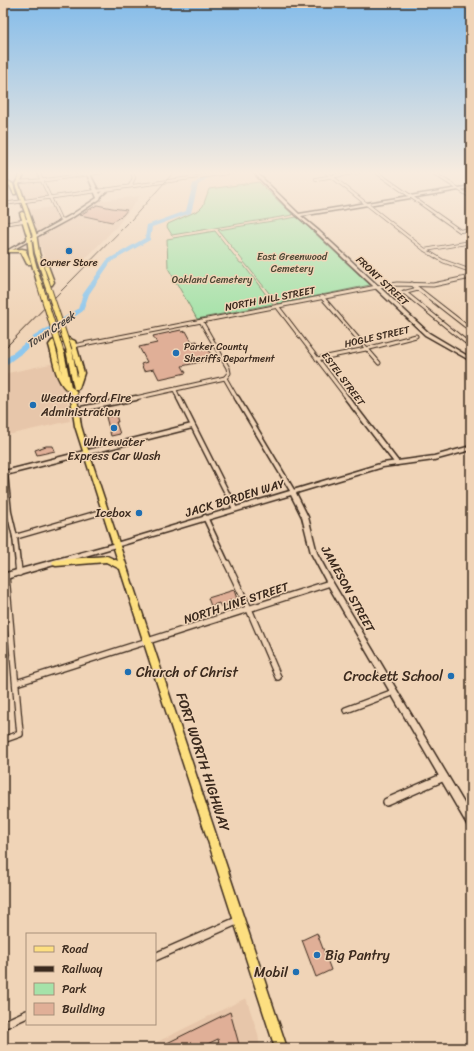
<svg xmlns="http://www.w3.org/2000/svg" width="474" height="1051" font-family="Sriracha,sans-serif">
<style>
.built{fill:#e7c6aa}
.green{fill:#a5e2a9;stroke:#708664}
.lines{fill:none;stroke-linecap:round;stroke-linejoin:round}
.river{fill:#8ec7ed;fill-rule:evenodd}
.building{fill:#e0af97;stroke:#3b2a1e}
.street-far4-casing{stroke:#3b2a1e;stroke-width:4}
.street-far3-casing{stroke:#3b2a1e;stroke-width:5}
.street-far2-casing{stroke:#3b2a1e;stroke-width:7}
.street-far1-casing{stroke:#3b2a1e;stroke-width:8}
.street-casing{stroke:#3b2a1e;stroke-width:10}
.secondary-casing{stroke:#3b2a1e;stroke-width:3}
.primary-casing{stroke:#3b2a1e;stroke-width:3}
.street-far4{stroke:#f0d4b7;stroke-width:2.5}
.street-far3{stroke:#f0d4b7;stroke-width:3}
.street-far2{stroke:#f0d4b7;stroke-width:4}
.street-far1{stroke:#f0d4b7;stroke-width:5.5}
.street{stroke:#f0d4b7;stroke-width:7}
.secondary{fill:#f0d4b7;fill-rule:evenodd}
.primary{fill:#fddf80;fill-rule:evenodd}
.rail{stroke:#3b2a1e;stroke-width:1}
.primary-bridge-casing{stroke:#3b2a1e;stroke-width:7;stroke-linecap:butt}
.primary-bridge{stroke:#fddf80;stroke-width:5}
.poi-dot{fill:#1f6fb2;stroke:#f0d4b7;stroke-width:1.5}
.labels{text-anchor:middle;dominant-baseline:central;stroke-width:3;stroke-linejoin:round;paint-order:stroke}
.far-park-label{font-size:10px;fill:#4b4633;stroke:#f0d4b7}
.far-poi-label{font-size:10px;fill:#3b2a1e;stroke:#f0d4b7}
.far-street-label{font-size:10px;fill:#3b2a1e;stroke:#f0d4b7}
.far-water-label{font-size:11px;font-style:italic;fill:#47423d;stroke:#f0d4b7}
.poi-label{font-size:12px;fill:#3b2a1e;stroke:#f0d4b7;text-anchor:start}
.street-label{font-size:12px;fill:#3b2a1e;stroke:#f0d4b7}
.near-poi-label{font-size:14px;fill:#3b2a1e;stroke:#f0d4b7;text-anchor:start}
.near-street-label{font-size:14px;fill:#3b2a1e;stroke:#f0d4b7}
</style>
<rect width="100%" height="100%" fill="#f0d4b7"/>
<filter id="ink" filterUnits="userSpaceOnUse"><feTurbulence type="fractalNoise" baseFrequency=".025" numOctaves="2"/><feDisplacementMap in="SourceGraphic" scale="8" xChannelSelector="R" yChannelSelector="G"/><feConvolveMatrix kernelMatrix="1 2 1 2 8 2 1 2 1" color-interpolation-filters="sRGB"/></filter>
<g filter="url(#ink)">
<!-- built -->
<g class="built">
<path d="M42 181 48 196 25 199 19 183Z"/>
<path d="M140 196 117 226 85 259 47 265 38 239 40 237 98 201Z"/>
<path d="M52 207 58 221 37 232 30 210Z"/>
<path d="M55 363 66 388 70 421 3 436V374Z"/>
<path d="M246 998 258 1034 260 1048H145Z"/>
</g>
<!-- green -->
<g class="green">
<path d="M259 182 293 215 172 235 167 227 168 224 199 210 203 206 209 189Z"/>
<path d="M297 217 306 225 370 285 278 304 218 230Z"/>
<path d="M215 231 240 263H242L273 304 197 319 168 268 167 239Z"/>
</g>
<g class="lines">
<!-- river -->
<path class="river" d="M190 172 207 173 208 178 198 185 191 213 152 227 150 240 111 262 89 294 83 311 37 342 3 367V361L31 338 78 309 83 294 107 260 145 238 147 225 186 211 193 184 203 177V175Z"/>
</g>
<!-- building -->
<g class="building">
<path d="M97 205 112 208 127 210 123 215 112 222 80 215Z"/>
<path d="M181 330 182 332 186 331 192 342 197 341 202 349 207 348 214 359 182 366 186 373 159 379 154 369 144 371 141 364 147 362 139 347 157 343 153 336Z"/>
<path d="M116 415 118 422H116L120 434 111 436 106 417Z"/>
<path d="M46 446H53L55 451 37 455 35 450Z"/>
<path d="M234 590 237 599 229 601 230 604 221 607 219 603 211 606 208 598Z"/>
<path d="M317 933 331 970 316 977 302 940Z"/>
<path d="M230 1012 240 1048H220L218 1039 199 1048H157Z"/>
</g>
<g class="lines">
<!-- street-far4 casing -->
<g class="street-far4-casing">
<g id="street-far4">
<path d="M38 172 60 219 64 220"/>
<path d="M326 172 425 250 443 261 471 271"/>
<path d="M376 172 460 231 471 229"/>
<path d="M432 172 471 197"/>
<path d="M316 179 359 172"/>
<path d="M18 182 46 180 103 172"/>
<path d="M3 185 9 183"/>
<path d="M130 186 134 178 132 172"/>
<path d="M3 204 234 172"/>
<path d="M3 224 29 220"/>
<path d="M425 250 471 242"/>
</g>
</g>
<!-- street-far3 casing -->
<g class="street-far3-casing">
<g id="street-far3">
<path d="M470 270 471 271"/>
<path d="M412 284 471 330"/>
<path d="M404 292 471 346"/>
<path d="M395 295 418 289"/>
<path d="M322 297 379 363"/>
<path d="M277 306 348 399"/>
<path d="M201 321 228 368 229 373 225 378 237 399"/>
<path d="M73 346 382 286 397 284 433 285 471 277"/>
<path d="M317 359 366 349 416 336"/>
<path d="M175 390 179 399"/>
<path d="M131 399 225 378"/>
</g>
</g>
<!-- street-far2 casing -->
<g class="street-far2-casing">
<g id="street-far2">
<path d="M179 398 235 509"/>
<path d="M237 398 293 492"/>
<path d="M347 398 397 463"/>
<path d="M76 410 136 398"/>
<path d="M205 517 227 564"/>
<path d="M15 537 105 511"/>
<path d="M18 564 15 537 9 512 5 473 192 426"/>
</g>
</g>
<!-- street-far1 casing -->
<g class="street-far1-casing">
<g id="street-far1">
<path d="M18 563 19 573"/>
<path d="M227 563 249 609 278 677"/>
<path d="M16 683 330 583"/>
<path d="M346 710 394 692"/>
<path d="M3 740 20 734 6 576"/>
</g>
</g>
<!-- street casing -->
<g class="street-casing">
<g id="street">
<path d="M387 802 444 777"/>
<path d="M155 957 239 920"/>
<path d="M3 1025 27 1014"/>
</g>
</g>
<!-- secondary casing -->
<g class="secondary-casing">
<g id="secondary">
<path d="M86 172H89L100 194 105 189 108 190 101 196 100 199 73 217 3 255V253L71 215 97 198Z"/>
<path d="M253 172H256L299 214 471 186V188L301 216 319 231 429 333 471 358V361L425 335 317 233 287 207Z"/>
<path d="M471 446V450L434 460 383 467 296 493 308 517 317 553 332 581 471 815V827L468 826 328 585 311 553 302 517 291 495 116 547 6 579 3 578V572L6 573 116 543 383 463 434 456Z"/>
</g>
</g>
<!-- primary casing -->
<g class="primary-casing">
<g id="primary">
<path d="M19 172H23L24 175 19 184 36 233 39 253 48 281V282L44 281 35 253 32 233 15 184 20 175Z"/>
<path d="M3 178 13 184 16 194H14L10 186 3 181Z"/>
<path d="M22 212 24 213 31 236 33 254 41 282V283L37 282 29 254 27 236 20 213Z"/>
<path d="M22 249 27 250 26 251 31 263V264H27L21 252H9L7 251 9 250Z"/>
<path d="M44 265 48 266 54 282 52 285 43 287 41 286V285L50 282 44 266Z"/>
<path d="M66 337 75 341 84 373 79 388 78 389H74L76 391 81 426 89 453 287 1048H275L120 569 106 562 56 566 53 565 52 563 53 561 56 560 107 556 118 561 75 426 70 392C55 383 54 361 49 345L52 341ZM66 341 70 342 78 373 77 377 72 350 71 349H67L66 350 74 389 71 387 64 352 61 350 58 352 62 374 55 345 56 343Z"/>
</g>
</g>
<!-- street-far4 -->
<use href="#street-far4" class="street-far4"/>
<!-- street-far3 -->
<use href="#street-far3" class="street-far3"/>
<!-- street-far2 -->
<use href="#street-far2" class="street-far2"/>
<!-- street-far1 -->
<use href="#street-far1" class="street-far1"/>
<!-- street -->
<use href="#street" class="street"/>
<!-- secondary -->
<use href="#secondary" class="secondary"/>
<!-- primary -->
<use href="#primary" class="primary"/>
<!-- rail -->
<path class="rail" d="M3 350 131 220 174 172"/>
<!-- primary-bridge casing -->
<g class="primary-bridge-casing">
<g id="primary-bridge">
<path d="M46 281 69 350"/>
<path d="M39 282 61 352"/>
</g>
</g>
<!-- primary-bridge -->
<use href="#primary-bridge" class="primary-bridge"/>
</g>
</g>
<!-- sky -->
<linearGradient id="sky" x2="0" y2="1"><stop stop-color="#84bcea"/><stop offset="0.54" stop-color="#f8ecdf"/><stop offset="1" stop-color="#f8ecdf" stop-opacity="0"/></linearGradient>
<rect width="474" height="320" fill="url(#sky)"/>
<!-- markers -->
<g class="poi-dot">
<circle cx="69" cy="251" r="4"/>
<circle cx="176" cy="353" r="4"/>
<circle cx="33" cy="405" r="4"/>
<circle cx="114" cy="428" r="4"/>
<circle cx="139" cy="513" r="4"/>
<circle cx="128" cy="672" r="4"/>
<circle cx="451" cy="676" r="4"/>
<circle cx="317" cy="955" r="4"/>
<circle cx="296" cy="972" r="4"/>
</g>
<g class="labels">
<!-- far-park labels -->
<g class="far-park-label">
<text x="292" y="257">East Greenwood<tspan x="292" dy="12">Cemetery</tspan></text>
<text x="212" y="280">Oakland Cemetery</text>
</g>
<!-- far-poi labels -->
<g class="far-poi-label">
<text x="69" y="263">Corner Store</text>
<text x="184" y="347" text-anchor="start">Parker County<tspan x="184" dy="12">Sheriffs Department</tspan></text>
</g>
<!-- far-street labels -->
<g class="far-street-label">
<text transform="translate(382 281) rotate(43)">FRONT STREET</text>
<text transform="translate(270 299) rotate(-11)">NORTH MILL STREET</text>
<text transform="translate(377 337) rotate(-13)">HOGLE STREET</text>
<text transform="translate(343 379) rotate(53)">ESTEL STREET</text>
</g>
<!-- far-water labels -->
<g class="far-water-label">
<text transform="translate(51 330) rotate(-34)">Town Creek</text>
</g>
<!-- poi labels -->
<g class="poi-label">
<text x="41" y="398">Weatherford Fire<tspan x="41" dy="14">Administration</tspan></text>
<text x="114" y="442" text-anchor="middle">Whitewater<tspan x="114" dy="14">Express Car Wash</tspan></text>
<text x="131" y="513" text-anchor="end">Icebox</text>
</g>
<!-- street labels -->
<g class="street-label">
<text transform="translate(235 498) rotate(-17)">JACK BORDEN WAY</text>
<text transform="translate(348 589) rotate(61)">JAMESON STREET</text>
<text transform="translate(236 603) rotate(-18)">NORTH LINE STREET</text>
</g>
<!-- near-poi labels -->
<g class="near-poi-label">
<text x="136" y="672">Church of Christ</text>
<text x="443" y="676" text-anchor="end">Crockett School</text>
<text x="325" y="955">Big Pantry</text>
<text x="288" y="972" text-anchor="end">Mobil</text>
</g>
<!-- near-street labels -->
<g class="near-street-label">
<text transform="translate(203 762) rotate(72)">FORT WORTH HIGHWAY</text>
</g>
</g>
<!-- margin -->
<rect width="474" height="1051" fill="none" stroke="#f0d4b7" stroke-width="16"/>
<rect x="8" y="8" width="458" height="1035" fill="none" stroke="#3b2a1e" stroke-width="1.5" filter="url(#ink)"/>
<!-- legend -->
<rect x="26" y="933" width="130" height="92" fill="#f0d4b7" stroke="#a8907a"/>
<rect x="34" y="946" width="20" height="6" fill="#fddf80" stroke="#a8907a"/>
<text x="62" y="953" font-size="12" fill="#3b2a1e">Road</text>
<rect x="34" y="966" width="20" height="6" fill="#3b2a1e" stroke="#a8907a"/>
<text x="62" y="973" font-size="12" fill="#3b2a1e">Railway</text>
<rect x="34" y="983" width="20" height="12" fill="#a5e2a9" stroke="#a8907a"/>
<text x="62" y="993" font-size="12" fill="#3b2a1e">Park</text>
<rect x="34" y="1003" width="20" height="12" fill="#e0af97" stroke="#a8907a"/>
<text x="62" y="1013" font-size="12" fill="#3b2a1e">Building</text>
</svg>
